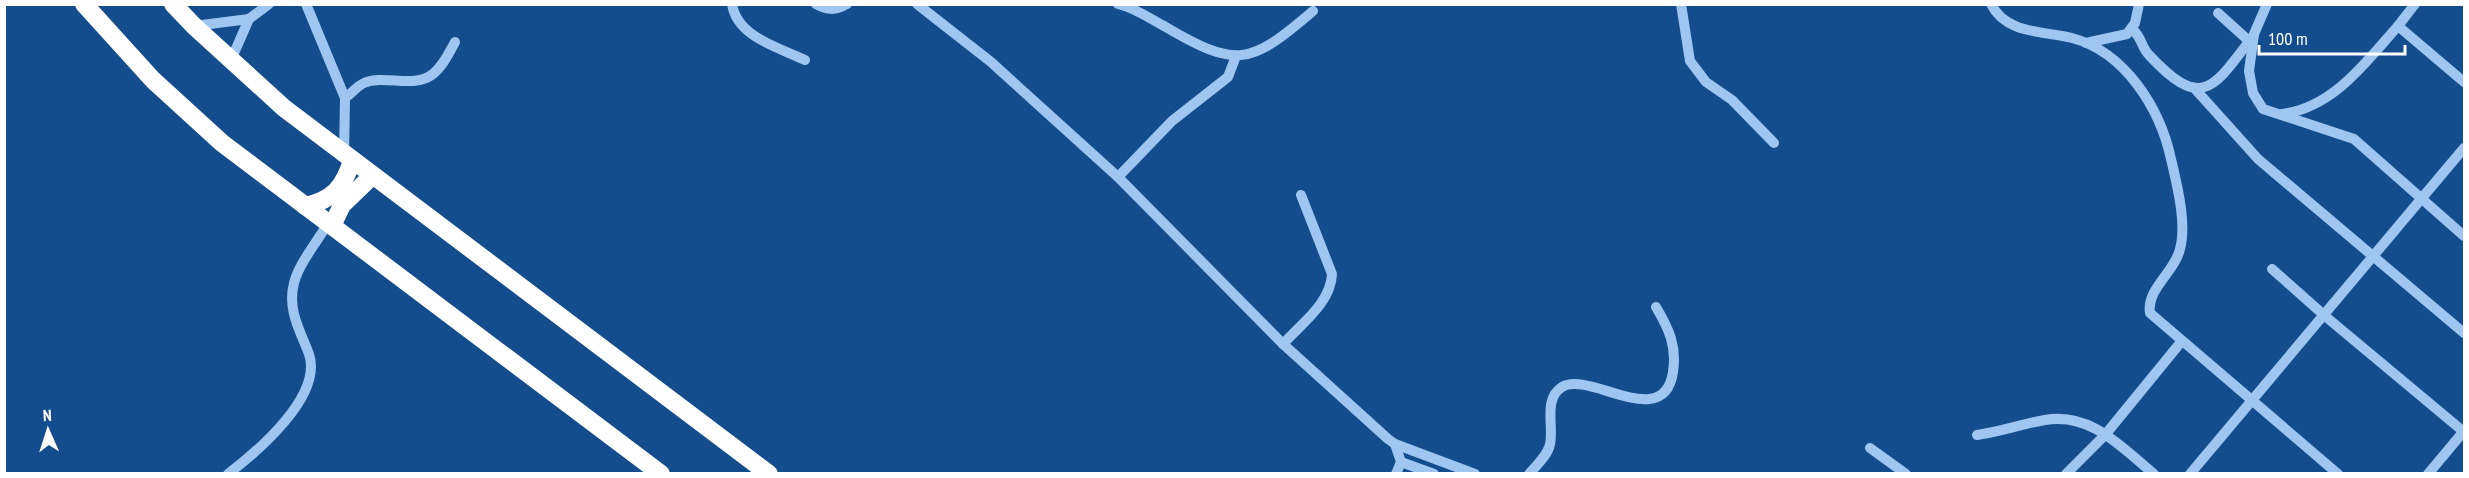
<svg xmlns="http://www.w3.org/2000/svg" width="2469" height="478" font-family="'PT Sans Narrow',sans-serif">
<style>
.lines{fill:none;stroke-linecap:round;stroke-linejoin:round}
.minor{stroke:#9ec6f0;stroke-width:10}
.highway{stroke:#fff;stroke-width:18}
</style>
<rect width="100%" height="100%" fill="#144d8d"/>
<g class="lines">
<!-- minor -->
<g class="minor">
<path d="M306 4 345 98 344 155"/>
<path d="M732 4C737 37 778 47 805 60"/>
<path d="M816 4C827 10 835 11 847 4"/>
<path d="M917 4 991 62 1118 177 1283 344 1388 439 1395 444 1475 474"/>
<path d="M1118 4C1135 8 1149 18 1164 26 1237 69 1250 65 1313 11"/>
<path d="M1681 4 1690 61 1706 82 1732 100 1774 143"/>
<path d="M1991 4C2006 34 2043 31 2072 38 2125 52 2160 108 2171 159 2177 185 2187 223 2180 249 2175 272 2146 289 2150 313L2338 474"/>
<path d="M2267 4 2254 34 2249 71 2253 93 2263 109 2354 139 2464 236"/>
<path d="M2415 4 2398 26 2464 82"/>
<path d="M2218 13 2249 41"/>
<path d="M194 26 249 19"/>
<path d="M2132 29C2142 37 2141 47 2149 55 2203 113 2214 87 2254 35"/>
<path d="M2086 43 2127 34 2135 23 2139 4"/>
<path d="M231 60 249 19 269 4"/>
<path d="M2196 90 2258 159 2464 333"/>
<path d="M345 98C351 94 357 86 364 83 385 74 414 89 433 74 443 66 449 53 455 42"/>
<path d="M2282 114C2333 108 2366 62 2398 26"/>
<path d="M1118 177 1172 121 1228 77 1236 56"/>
<path d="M2272 269 2325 316 2464 432"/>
<path d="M1283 344C1301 324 1331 303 1332 274L1301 195"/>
<path d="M1977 435C2000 432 2022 424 2045 420 2091 412 2121 447 2154 474"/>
<path d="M1395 444 1401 462 1396 474"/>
<path d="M1870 448 1906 474"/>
<path d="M1401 462 1434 474"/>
<path d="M228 474C258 451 323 396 309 354 300 330 287 310 294 283 299 263 318 241 328 223"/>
<path d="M1529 474C1537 465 1548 455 1550 444 1554 426 1543 399 1562 387 1589 370 1664 433 1673 372 1677 346 1669 329 1656 307"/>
<path d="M2066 474 2105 435 2181 342"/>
<path d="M2190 474 2464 148"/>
<path d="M2428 474 2464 431"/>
</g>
<!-- highway -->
<g class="highway">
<path d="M84 4 153 80 222 143 661 474"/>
<path d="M173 4 194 26 284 108 769 474"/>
<path d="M305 206C333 200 343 188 352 161"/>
<path d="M332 226 342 205 372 176"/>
</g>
</g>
<!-- border -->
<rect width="2469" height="478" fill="none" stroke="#ffffff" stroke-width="12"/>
<!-- north arrow -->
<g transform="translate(48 430) rotate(357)" stroke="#144d8d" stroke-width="4.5" paint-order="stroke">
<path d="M0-4.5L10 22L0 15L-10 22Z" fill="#ffffff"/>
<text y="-9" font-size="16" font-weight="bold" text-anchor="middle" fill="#ffffff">N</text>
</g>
<!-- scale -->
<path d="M2259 45v9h146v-9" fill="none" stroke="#ffffff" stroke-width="3"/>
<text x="2268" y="45" font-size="18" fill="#ffffff" stroke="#144d8d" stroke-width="4.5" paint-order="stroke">100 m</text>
</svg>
